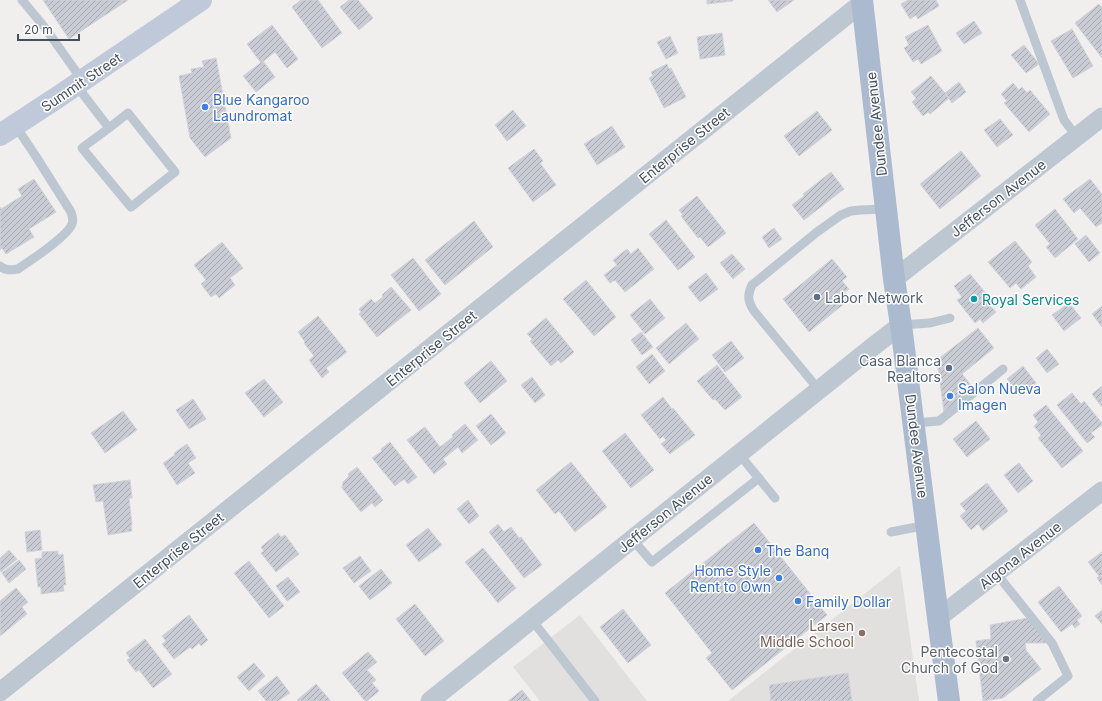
<svg xmlns="http://www.w3.org/2000/svg" width="1102" height="701" font-family="Inter,sans-serif">
<style>
.education{fill:#e2dfdf}
.building{fill:url(#building-hatch);stroke:#d1d3da}
.lines{fill:none;stroke-linecap:round;stroke-linejoin:round}
.service{stroke:#bdc7d1;stroke-width:9}
.minor{stroke:#bdc7d1;stroke-width:19}
.secondary{stroke:#bfc9d9;stroke-width:22}
.primary{stroke:#abbacf;stroke-width:22}
.shop-dot{fill:#3f7fe0;stroke:#fff;stroke-width:1.5}
.service-dot{fill:#5c6f8a;stroke:#fff;stroke-width:1.5}
.culture-dot{fill:#0f9aa8;stroke:#fff;stroke-width:1.5}
.education-dot{fill:#8d6e63;stroke:#fff;stroke-width:1.5}
.worship-dot{fill:#6b7280;stroke:#fff;stroke-width:1.5}
.labels{text-anchor:middle;dominant-baseline:central;stroke-width:3;stroke-linejoin:round;paint-order:stroke}
.street-label{font-size:14px;fill:#454f5d;stroke:#fff}
.shop-label{font-size:14px;fill:#366cbe;stroke:#fff;text-anchor:start}
.service-label{font-size:14px;fill:#4e5e75;stroke:#fff;text-anchor:start}
.culture-label{font-size:14px;fill:#0d838f;stroke:#fff;text-anchor:start}
.education-label{font-size:14px;fill:#785e54;stroke:#fff;text-anchor:end}
.worship-label{font-size:14px;fill:#5b616d;stroke:#fff;text-anchor:end}
</style>
<defs>
<pattern id="building-hatch" width="6" height="6" patternUnits="userSpaceOnUse"><rect width="6" height="6" fill="#c9ccd4"/><path d="M-1 1l2-2M0 6l6-6M5 7l2-2" fill="none" stroke="#a5a8af"/></pattern>
</defs>
<rect width="100%" height="100%" fill="#f1eeee"/>
<!-- education -->
<g class="education">
<path d="M900 566 919 701H728Z"/>
<path d="M580 615 647 701H540L513 667Z"/>
</g>
<!-- building -->
<g class="building">
<path d="M43 0H128L69 39Z"/>
<path d="M301 0H318L342 33 322 48 292 7Z"/>
<path d="M349 0H358L373 18 359 30 340 7Z"/>
<path d="M707 0H733V1L707 4Z"/>
<path d="M768 0H794L777 12Z"/>
<path d="M908 0H936L939 6 918 19 916 15 910 19 901 4Z"/>
<path d="M1099 4 1102 7V58L1075 23Z"/>
<path d="M974 21 982 33 964 44 956 33Z"/>
<path d="M272 25 298 59 287 68 275 52 261 63 247 44Z"/>
<path d="M928 25 942 51 921 64 918 59 913 62 904 48 909 45 905 37Z"/>
<path d="M1072 29 1093 66 1073 78 1051 41Z"/>
<path d="M722 33 725 55 700 59 697 37Z"/>
<path d="M670 36 678 53 666 59 657 42Z"/>
<path d="M1024 45 1039 64 1026 73 1011 55Z"/>
<path d="M216 58 231 138 205 157 190 138 179 76 192 73 191 69 204 67 202 61Z"/>
<path d="M263 61 275 77 256 92 243 76Z"/>
<path d="M667 64 669 69 671 68 686 97 664 108 649 78 653 76 651 72Z"/>
<path d="M931 76 949 98 930 114 928 112 923 116 912 102 916 98 911 92Z"/>
<path d="M959 82 966 92 952 103 945 93Z"/>
<path d="M1013 83 1019 90 1022 87 1027 93 1030 90 1050 114 1029 132 1004 103 1007 101 1001 94Z"/>
<path d="M513 110 526 126 507 141 495 125Z"/>
<path d="M817 111 832 130 799 156 784 136Z"/>
<path d="M1000 119 1013 135 997 147 984 130Z"/>
<path d="M612 126 625 147 597 165 584 144Z"/>
<path d="M534 149 543 161 540 163 556 185 533 202 508 168Z"/>
<path d="M961 151 981 176 940 209 920 184Z"/>
<path d="M831 172 844 189 804 220 792 205 804 196 803 194Z"/>
<path d="M34 179 56 212 29 229 34 237 6 254 2 248 0 250V207L1 209 22 196 18 189Z"/>
<path d="M1090 179 1102 194V223L1096 227 1080 208 1074 213 1063 199Z"/>
<path d="M697 196 726 233 708 247 700 237 698 238 681 216 683 215 679 210Z"/>
<path d="M1055 209 1078 239 1055 258 1046 247 1050 244 1035 225Z"/>
<path d="M666 220 695 257 678 270 649 234Z"/>
<path d="M474 221 493 247 445 285 425 260Z"/>
<path d="M774 228 782 239 769 248 762 237Z"/>
<path d="M1086 235 1100 253 1089 262 1075 244Z"/>
<path d="M1015 241 1032 262 1028 266 1036 277 1021 289 1016 283 1010 288 988 262Z"/>
<path d="M222 242 243 268 230 278 235 285 219 298 216 294 211 297 201 284 206 280 194 265Z"/>
<path d="M638 248 654 269 625 292 615 280 610 283 604 275 617 265 613 260 627 249 631 254Z"/>
<path d="M732 254 745 269 733 279 720 263Z"/>
<path d="M413 258 441 294 419 311 391 275Z"/>
<path d="M832 259 847 277 842 281 849 289 845 292 850 299 809 332 783 299Z"/>
<path d="M706 273 718 289 700 302 688 287Z"/>
<path d="M970 274 989 297 986 301 996 312 983 323 980 319 975 323 957 300 962 297 954 286Z"/>
<path d="M586 280 616 317 594 336 563 299Z"/>
<path d="M391 287 411 310 377 337 359 314 361 312 359 309 371 299 375 303 383 297 382 295Z"/>
<path d="M650 299 665 318 645 334 630 315Z"/>
<path d="M1069 303 1081 318 1064 331 1052 315Z"/>
<path d="M1102 306V327L1092 314Z"/>
<path d="M318 316 347 352 326 368 329 372 322 378 309 360 314 356 304 343 305 342 298 332Z"/>
<path d="M546 318 574 352 561 363 558 360 551 366 530 341 532 339 527 334Z"/>
<path d="M686 323 699 339 669 364 656 348Z"/>
<path d="M978 328 994 348 962 374 974 389 944 412 937 360Z"/>
<path d="M641 332 653 347 642 355 631 340Z"/>
<path d="M731 341 744 358 725 372 712 355Z"/>
<path d="M1047 349 1059 364 1047 373 1036 358Z"/>
<path d="M652 354 665 371 649 384 636 367Z"/>
<path d="M491 361 507 381 480 403 464 383Z"/>
<path d="M717 365 742 397 725 410 715 399 713 400 697 381Z"/>
<path d="M1023 366 1036 383 1020 396 1007 379Z"/>
<path d="M532 377 545 395 535 403 521 385Z"/>
<path d="M264 379 283 402 264 417 245 393Z"/>
<path d="M1102 386V407L1092 394Z"/>
<path d="M1072 393 1081 404 1084 401 1102 423V425L1091 433 1095 437 1087 443 1057 405Z"/>
<path d="M663 397 672 409 673 408 695 435 670 454 661 444 666 440 663 436 660 439 641 415Z"/>
<path d="M193 399 206 419 189 429 176 410Z"/>
<path d="M1046 405 1083 451 1062 468 1038 438 1041 435 1034 426 1038 422 1033 415Z"/>
<path d="M123 411 137 430 105 453 91 433Z"/>
<path d="M491 414 506 433 491 445 476 426Z"/>
<path d="M976 421 990 439 967 457 953 439Z"/>
<path d="M465 424 478 440 462 453 458 447 443 459 447 464 434 474 407 440 425 427 440 447 453 437 452 435Z"/>
<path d="M625 433 654 470 631 488 602 451Z"/>
<path d="M390 442 417 477 408 484 404 479 395 486 372 458 382 451 381 449Z"/>
<path d="M187 444 196 458 188 463 195 473 177 485 163 463 175 455 174 453Z"/>
<path d="M571 462 607 507 575 532 559 511 555 514 536 490Z"/>
<path d="M1019 463 1033 481 1018 493 1004 475Z"/>
<path d="M357 467 383 500 375 507 372 503 361 512 342 488 343 482 349 476 348 474Z"/>
<path d="M130 480 132 498H129L132 525H131L132 531 108 535 103 501 96 502 93 485Z"/>
<path d="M987 483 1008 511 983 531 978 524 971 530 960 516 966 511 960 504Z"/>
<path d="M468 500 479 516 469 524 457 509Z"/>
<path d="M754 523 827 615 732 690 706 658 712 653 665 593Z"/>
<path d="M498 524 504 532 511 527 519 538 521 537 542 565 524 578 489 532Z"/>
<path d="M428 528 442 545 419 562 406 545Z"/>
<path d="M40 530 42 550 27 552 25 532Z"/>
<path d="M278 533 281 537 285 535 299 554 276 572 261 553 264 551 261 547Z"/>
<path d="M483 548 516 588 498 603 465 562Z"/>
<path d="M9 550 17 559 1 572 0 571V558Z"/>
<path d="M58 551V555L63 554 66 585H63L64 591 41 594V587H38L35 559 42 558V552Z"/>
<path d="M1102 552V585L1097 578 1099 576 1088 562Z"/>
<path d="M360 556 371 571 354 583 343 568Z"/>
<path d="M19 560 26 569 9 583 2 573Z"/>
<path d="M249 561 284 606 269 618 234 573Z"/>
<path d="M381 569 392 583 370 600 359 586Z"/>
<path d="M288 577 300 592 287 601 276 586Z"/>
<path d="M1059 586 1082 616 1077 620 1080 624 1075 628 1072 624 1061 632 1038 602Z"/>
<path d="M16 588 28 602 22 607 27 614 0 636V601Z"/>
<path d="M415 604 444 641 425 656 396 619Z"/>
<path d="M623 609 651 645 628 663 600 627Z"/>
<path d="M1102 610V624L1095 616Z"/>
<path d="M189 615 208 640 201 646 199 643 192 649 190 647 174 659 162 644 166 641 162 636Z"/>
<path d="M1028 618 1047 643H1025L1026 650 1041 669 1003 698 983 701 976 641 991 639 990 625Z"/>
<path d="M145 639 172 674 153 688 139 670 136 672 127 660 130 658 126 653Z"/>
<path d="M368 652 377 662 367 670 376 680 372 683 379 691 367 701H365L342 673Z"/>
<path d="M254 663 265 676 249 691 237 677Z"/>
<path d="M848 673 852 701H771L769 685Z"/>
<path d="M277 676 290 693 278 701H266L258 691Z"/>
<path d="M316 684 331 701H298L297 700Z"/>
<path d="M522 690 531 701H508Z"/>
</g>
<g class="lines">
<!-- service -->
<g class="service">
<path d="M22 0 46 29 82 80"/>
<path d="M1020 0 1064 120 1077 137"/>
<path d="M76 85 109 128 82 148 131 207 175 172 128 113 109 128"/>
<path d="M0 266C5 271 12 270 18 269 31 260 67 237 72 224 74 220 72 216 71 212L35 155 15 125"/>
<path d="M901 325 930 323 950 318"/>
<path d="M819 390 754 311C748 302 747 295 752 285L817 232 841 215 851 211 860 210 886 209"/>
<path d="M914 423 939 421 1003 369"/>
<path d="M739 454 775 498"/>
<path d="M891 532 927 525"/>
<path d="M632 539 652 562 759 478"/>
<path d="M996 573 1052 643 1068 676 1037 701"/>
<path d="M532 620 595 701"/>
</g>
<!-- minor -->
<g class="minor">
<path d="M894 279 1102 117"/>
<path d="M938 618 1102 491"/>
<path d="M0 692 862 3"/>
<path d="M430 701 875 345 901 325"/>
</g>
<!-- secondary -->
<path class="secondary" d="M0 135 58 97 201 0"/>
<!-- primary -->
<path class="primary" d="M862 0 894 279 901 325 938 618 949 701"/>
</g>
<!-- markers -->
<g class="shop-dot">
<circle cx="205" cy="107" r="4"/>
<circle cx="950" cy="396" r="4"/>
<circle cx="758" cy="550" r="4"/>
<circle cx="779" cy="578" r="4"/>
<circle cx="798" cy="601" r="4"/>
</g>
<g class="service-dot">
<circle cx="817" cy="297" r="4"/>
<circle cx="949" cy="368" r="4"/>
</g>
<circle class="culture-dot" cx="974" cy="299" r="4"/>
<circle class="education-dot" cx="862" cy="633" r="4"/>
<circle class="worship-dot" cx="1006" cy="659" r="4"/>
<g class="labels">
<!-- street labels -->
<g class="street-label">
<text transform="translate(81 82) rotate(-34)">Summit Street</text>
<text transform="translate(876 124) rotate(-96)">Dundee Avenue</text>
<text transform="translate(684 145) rotate(-39)">Enterprise Street</text>
<text transform="translate(998 198) rotate(-38)">Jefferson Avenue</text>
<text transform="translate(431 348) rotate(-39)">Enterprise Street</text>
<text transform="translate(917 446) rotate(83)">Dundee Avenue</text>
<text transform="translate(665 513) rotate(-39)">Jefferson Avenue</text>
<text transform="translate(178 550) rotate(-39)">Enterprise Street</text>
<text transform="translate(1020 555) rotate(-38)">Algona Avenue</text>
</g>
<!-- shop labels -->
<g class="shop-label">
<text x="213" y="99">Blue Kangaroo<tspan x="213" dy="16">Laundromat</tspan></text>
<text x="958" y="388">Salon Nueva<tspan x="958" dy="16">Imagen</tspan></text>
<text x="766" y="550">The Banq</text>
<text x="771" y="570" text-anchor="end">Home Style<tspan x="771" dy="16">Rent to Own</tspan></text>
<text x="806" y="601">Family Dollar</text>
</g>
<!-- service labels -->
<g class="service-label">
<text x="825" y="297">Labor Network</text>
<text x="941" y="360" text-anchor="end">Casa Blanca<tspan x="941" dy="16">Realtors</tspan></text>
</g>
<!-- culture labels -->
<g class="culture-label">
<text x="982" y="299">Royal Services</text>
</g>
<!-- education labels -->
<g class="education-label">
<text x="854" y="625">Larsen<tspan x="854" dy="16">Middle School</tspan></text>
</g>
<!-- worship labels -->
<g class="worship-label">
<text x="998" y="651">Pentecostal<tspan x="998" dy="16">Church of God</tspan></text>
</g>
</g>
<!-- scale -->
<path d="M18 34v6h61v-6" fill="none" stroke="#454f5d" stroke-width="2"/>
<text x="24" y="34" font-size="12" fill="#454f5d" stroke="#ffffff" stroke-width="3" paint-order="stroke">20 m</text>
</svg>
